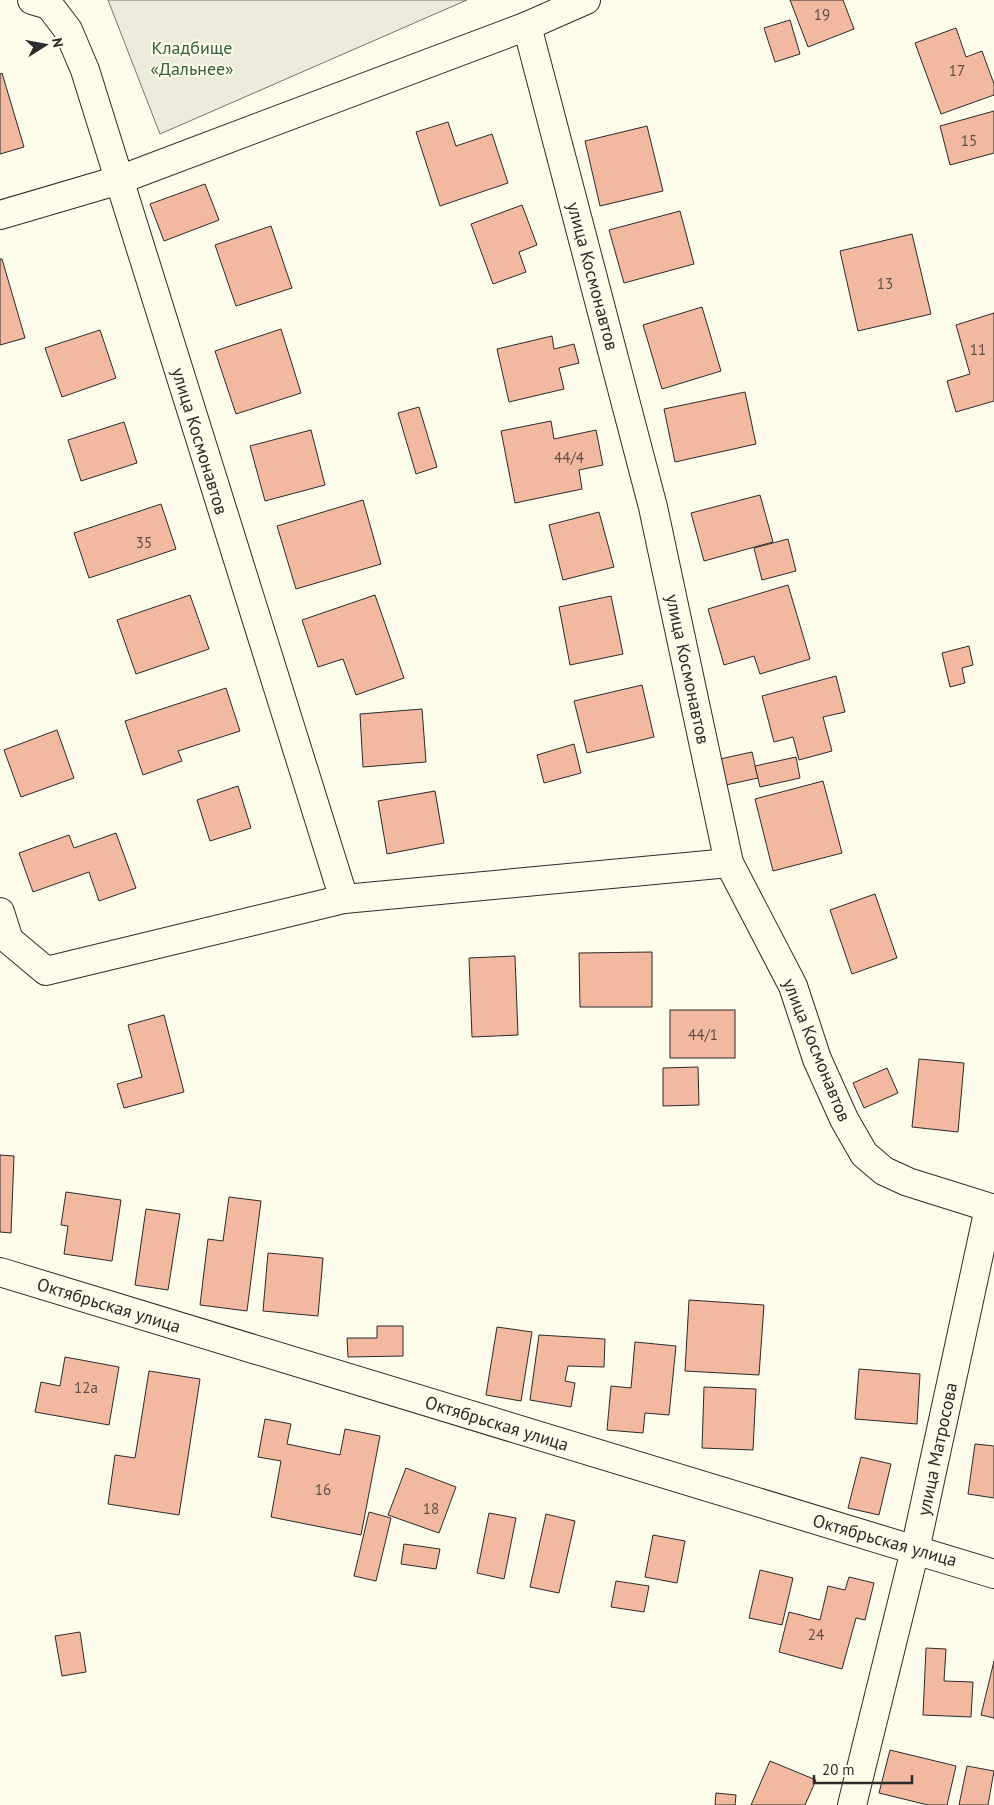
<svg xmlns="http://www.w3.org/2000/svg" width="994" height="1805" font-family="'PT Sans',sans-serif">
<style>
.green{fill:#ecebdb;stroke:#74746e}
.building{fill:#f2b8a0;stroke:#2b2b2b}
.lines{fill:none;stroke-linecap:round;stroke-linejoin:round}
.minor-casing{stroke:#2b2b2b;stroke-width:30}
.minor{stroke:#fdfbea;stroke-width:28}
.labels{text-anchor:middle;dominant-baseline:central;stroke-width:4;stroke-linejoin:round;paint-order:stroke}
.number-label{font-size:15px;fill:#5d4e48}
.park-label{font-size:18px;fill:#34623c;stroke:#fdfbea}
.street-label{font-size:18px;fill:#2b2b2b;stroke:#fdfbea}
</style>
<rect width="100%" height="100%" fill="#fdfbea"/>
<!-- green -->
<path class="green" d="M108 0H467L160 134Z"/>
<!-- building -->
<g class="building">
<path d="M790 0H843L854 29 808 47Z"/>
<path d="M790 20 800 54 775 62 764 28Z"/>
<path d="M956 28 966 57 982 51 994 84V95L941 114 915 43Z"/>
<path d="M2 73 24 147 0 154V74Z"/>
<path d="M994 111V153L950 165 940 126Z"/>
<path d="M448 122 456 146 492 134 508 183 440 206 416 132Z"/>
<path d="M647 126 663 191 600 206 585 141Z"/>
<path d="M205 184 219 220 164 241 150 204Z"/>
<path d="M522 205 537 245 519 252 526 272 493 284 471 224Z"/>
<path d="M680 211 694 264 624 283 609 230Z"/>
<path d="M271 226 292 288 236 306 215 245Z"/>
<path d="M912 234 931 314 858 331 840 251Z"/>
<path d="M0 259H2L25 338 0 345Z"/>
<path d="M702 307 721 371 662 389 643 325Z"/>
<path d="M994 313V401L956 412 947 381 970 374 956 325Z"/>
<path d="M281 329 301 393 236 414 215 351Z"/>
<path d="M100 330 116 378 62 397 45 348Z"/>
<path d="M552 336 554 349 574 344 579 363 559 368 564 389 509 402 497 349Z"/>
<path d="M745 392 756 444 675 462 664 409Z"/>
<path d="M419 407 437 467 416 474 398 413Z"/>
<path d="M551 421 554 439 596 430 603 465 579 470 582 489 515 503 501 431Z"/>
<path d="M124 422 137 463 81 481 68 440Z"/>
<path d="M311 430 325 485 265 501 250 446Z"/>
<path d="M760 495 773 542 704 561 691 513Z"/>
<path d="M363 500 381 564 296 589 277 526Z"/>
<path d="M161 504 176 549 89 578 74 533Z"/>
<path d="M599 512 614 567 563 580 549 525Z"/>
<path d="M788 539 796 571 762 580 754 548Z"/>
<path d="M788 585 810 659 760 674 754 656 724 665 708 609Z"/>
<path d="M190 595 209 649 136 674 117 620Z"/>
<path d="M375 595 404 678 356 695 343 659 318 667 302 620Z"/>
<path d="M611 596 623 654 570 665 559 607Z"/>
<path d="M969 646 973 665 962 668 965 683 950 687 942 653Z"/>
<path d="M836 676 845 712 823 717 832 751 799 760 793 737 774 742 762 696Z"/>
<path d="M642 685 654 737 587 753 574 701Z"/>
<path d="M226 688 240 731 178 751 182 761 143 775 125 721Z"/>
<path d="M422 709 426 762 363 767 360 714Z"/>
<path d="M57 730 74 778 21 797 4 750Z"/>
<path d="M574 744 581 773 544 783 537 755Z"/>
<path d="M752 752 758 778 726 785 720 759Z"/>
<path d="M796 757 800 778 760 787 755 766Z"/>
<path d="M823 781 842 853 773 871 755 799Z"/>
<path d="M238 786 251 828 210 841 197 800Z"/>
<path d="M435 791 444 843 387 854 378 801Z"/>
<path d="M116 833 136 888 99 901 89 872 33 892 19 853 69 835 74 848Z"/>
<path d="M875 894 897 958 852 974 830 910Z"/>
<path d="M652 952V1007H580L579 953Z"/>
<path d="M515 956 518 1035 472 1037 469 958Z"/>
<rect x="670" y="1010" width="65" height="48"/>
<path d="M164 1015 184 1092 124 1108 117 1084 142 1077 128 1025Z"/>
<path d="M919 1059 964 1063 958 1132 912 1127Z"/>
<path d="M698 1067 699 1105 663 1106V1068Z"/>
<path d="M887 1068 898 1093 864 1108 853 1083Z"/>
<path d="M0 1155 14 1156 11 1233 0 1232Z"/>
<path d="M66 1192 121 1200 112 1261 64 1254 68 1226 61 1225Z"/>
<path d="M229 1197 261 1201 247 1311 200 1305 208 1239 223 1241Z"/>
<path d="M146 1209 180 1214 168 1290 135 1285Z"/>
<path d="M268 1253 323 1258 318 1316 263 1311Z"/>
<path d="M689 1300 764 1305 759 1375 685 1371Z"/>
<path d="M377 1326H403V1356L348 1357 347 1338H377Z"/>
<path d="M497 1327 532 1332 521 1401 486 1395Z"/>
<path d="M539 1335 605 1339 604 1367 568 1366 565 1381 575 1383 571 1407 530 1400Z"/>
<path d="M635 1342 676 1346 669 1415 645 1413 643 1433 607 1430 611 1386 631 1388Z"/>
<path d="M65 1357 119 1367 109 1425 35 1412 41 1382 60 1386Z"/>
<path d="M859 1369 920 1374 917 1424 855 1419Z"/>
<path d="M149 1371 200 1379 179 1515 108 1504 115 1455 135 1458Z"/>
<path d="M704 1387 756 1389 753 1450 702 1448Z"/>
<path d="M265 1419 291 1424 287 1444 340 1455 345 1429 380 1436 361 1535 271 1517 281 1461 258 1457Z"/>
<path d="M975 1444 994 1446V1498L968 1494Z"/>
<path d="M861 1457 891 1464 879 1515 848 1508Z"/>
<path d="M406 1468 456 1487 439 1533 388 1515Z"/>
<path d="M369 1512 391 1518 376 1581 354 1576Z"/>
<path d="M489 1513 516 1518 504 1579 477 1573Z"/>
<path d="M546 1514 575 1521 559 1593 530 1587Z"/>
<path d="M653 1535 685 1541 677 1583 645 1577Z"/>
<path d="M404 1544 440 1549 436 1569 401 1564Z"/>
<path d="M760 1570 793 1578 782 1625 749 1618Z"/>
<path d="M849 1577 874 1583 865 1620 856 1618 842 1669 779 1652 789 1612 820 1620 828 1586 845 1590Z"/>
<path d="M616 1581 649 1586 644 1612 611 1607Z"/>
<path d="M80 1632 86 1672 62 1676 55 1636Z"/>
<path d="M926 1648 946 1649 944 1681 973 1682 971 1717 923 1715Z"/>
<path d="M994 1661V1718L981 1715Z"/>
<path d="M890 1750 956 1766 947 1805H928L879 1793Z"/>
<path d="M770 1761 816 1780 805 1805H751Z"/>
<path d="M967 1766 994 1771 988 1805H959Z"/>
<path d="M716 1793 736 1795 735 1805H715Z"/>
</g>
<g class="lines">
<!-- minor casing -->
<g class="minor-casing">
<g id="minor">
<path d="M32 0 49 5 68 30 85 70 344 899"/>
<path d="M527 26 653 507 729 863 793 986 817 1059 844 1119 864 1154 884 1171 908 1182 994 1209"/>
<path d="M0 215 119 180 527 26 586 0"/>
<path d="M0 912 9 940 46 971 344 899 729 863"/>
<path d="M0 1272 994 1574"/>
<path d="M852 1805 915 1550 989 1208"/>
</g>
</g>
<!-- minor -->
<use href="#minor" class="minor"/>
</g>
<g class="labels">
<!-- number labels -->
<g class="number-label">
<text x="822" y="14">19</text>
<text x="957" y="70">17</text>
<text x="969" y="140">15</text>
<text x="885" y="283">13</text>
<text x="978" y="349">11</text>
<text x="569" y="457">44/4</text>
<text x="144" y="542">35</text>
<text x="703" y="1034">44/1</text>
<text x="86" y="1387">12а</text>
<text x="323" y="1489">16</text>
<text x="431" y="1508">18</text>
<text x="816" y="1634">24</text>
</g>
<!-- park labels -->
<g class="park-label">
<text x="192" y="47">Кладбище<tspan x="192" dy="21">«Дальнее»</tspan></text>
</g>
<!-- street labels -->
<g class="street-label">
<text transform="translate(593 276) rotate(75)">улица Космонавтов</text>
<text transform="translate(200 441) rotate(73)">улица Космонавтов</text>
<text transform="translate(688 669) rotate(78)">улица Космонавтов</text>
<text transform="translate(817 1050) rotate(68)">улица Космонавтов</text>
<text transform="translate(109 1305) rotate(17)">Октябрьская улица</text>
<text transform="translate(497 1423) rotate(17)">Октябрьская улица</text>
<text transform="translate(937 1449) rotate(-78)">улица Матросова</text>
<text transform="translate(885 1540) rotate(16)">Октябрьская улица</text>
</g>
</g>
<!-- north arrow -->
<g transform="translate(45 45) rotate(79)" stroke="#fdfbea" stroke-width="4" paint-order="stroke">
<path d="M0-4L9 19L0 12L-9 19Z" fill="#2b2b2b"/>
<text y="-8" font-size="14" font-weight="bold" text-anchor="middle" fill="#2b2b2b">N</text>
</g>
<!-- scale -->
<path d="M814 1775v8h98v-8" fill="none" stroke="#2b2b2b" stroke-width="2.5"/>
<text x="822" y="1775" font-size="15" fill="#2b2b2b" stroke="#fdfbea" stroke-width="4" paint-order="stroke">20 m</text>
</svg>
